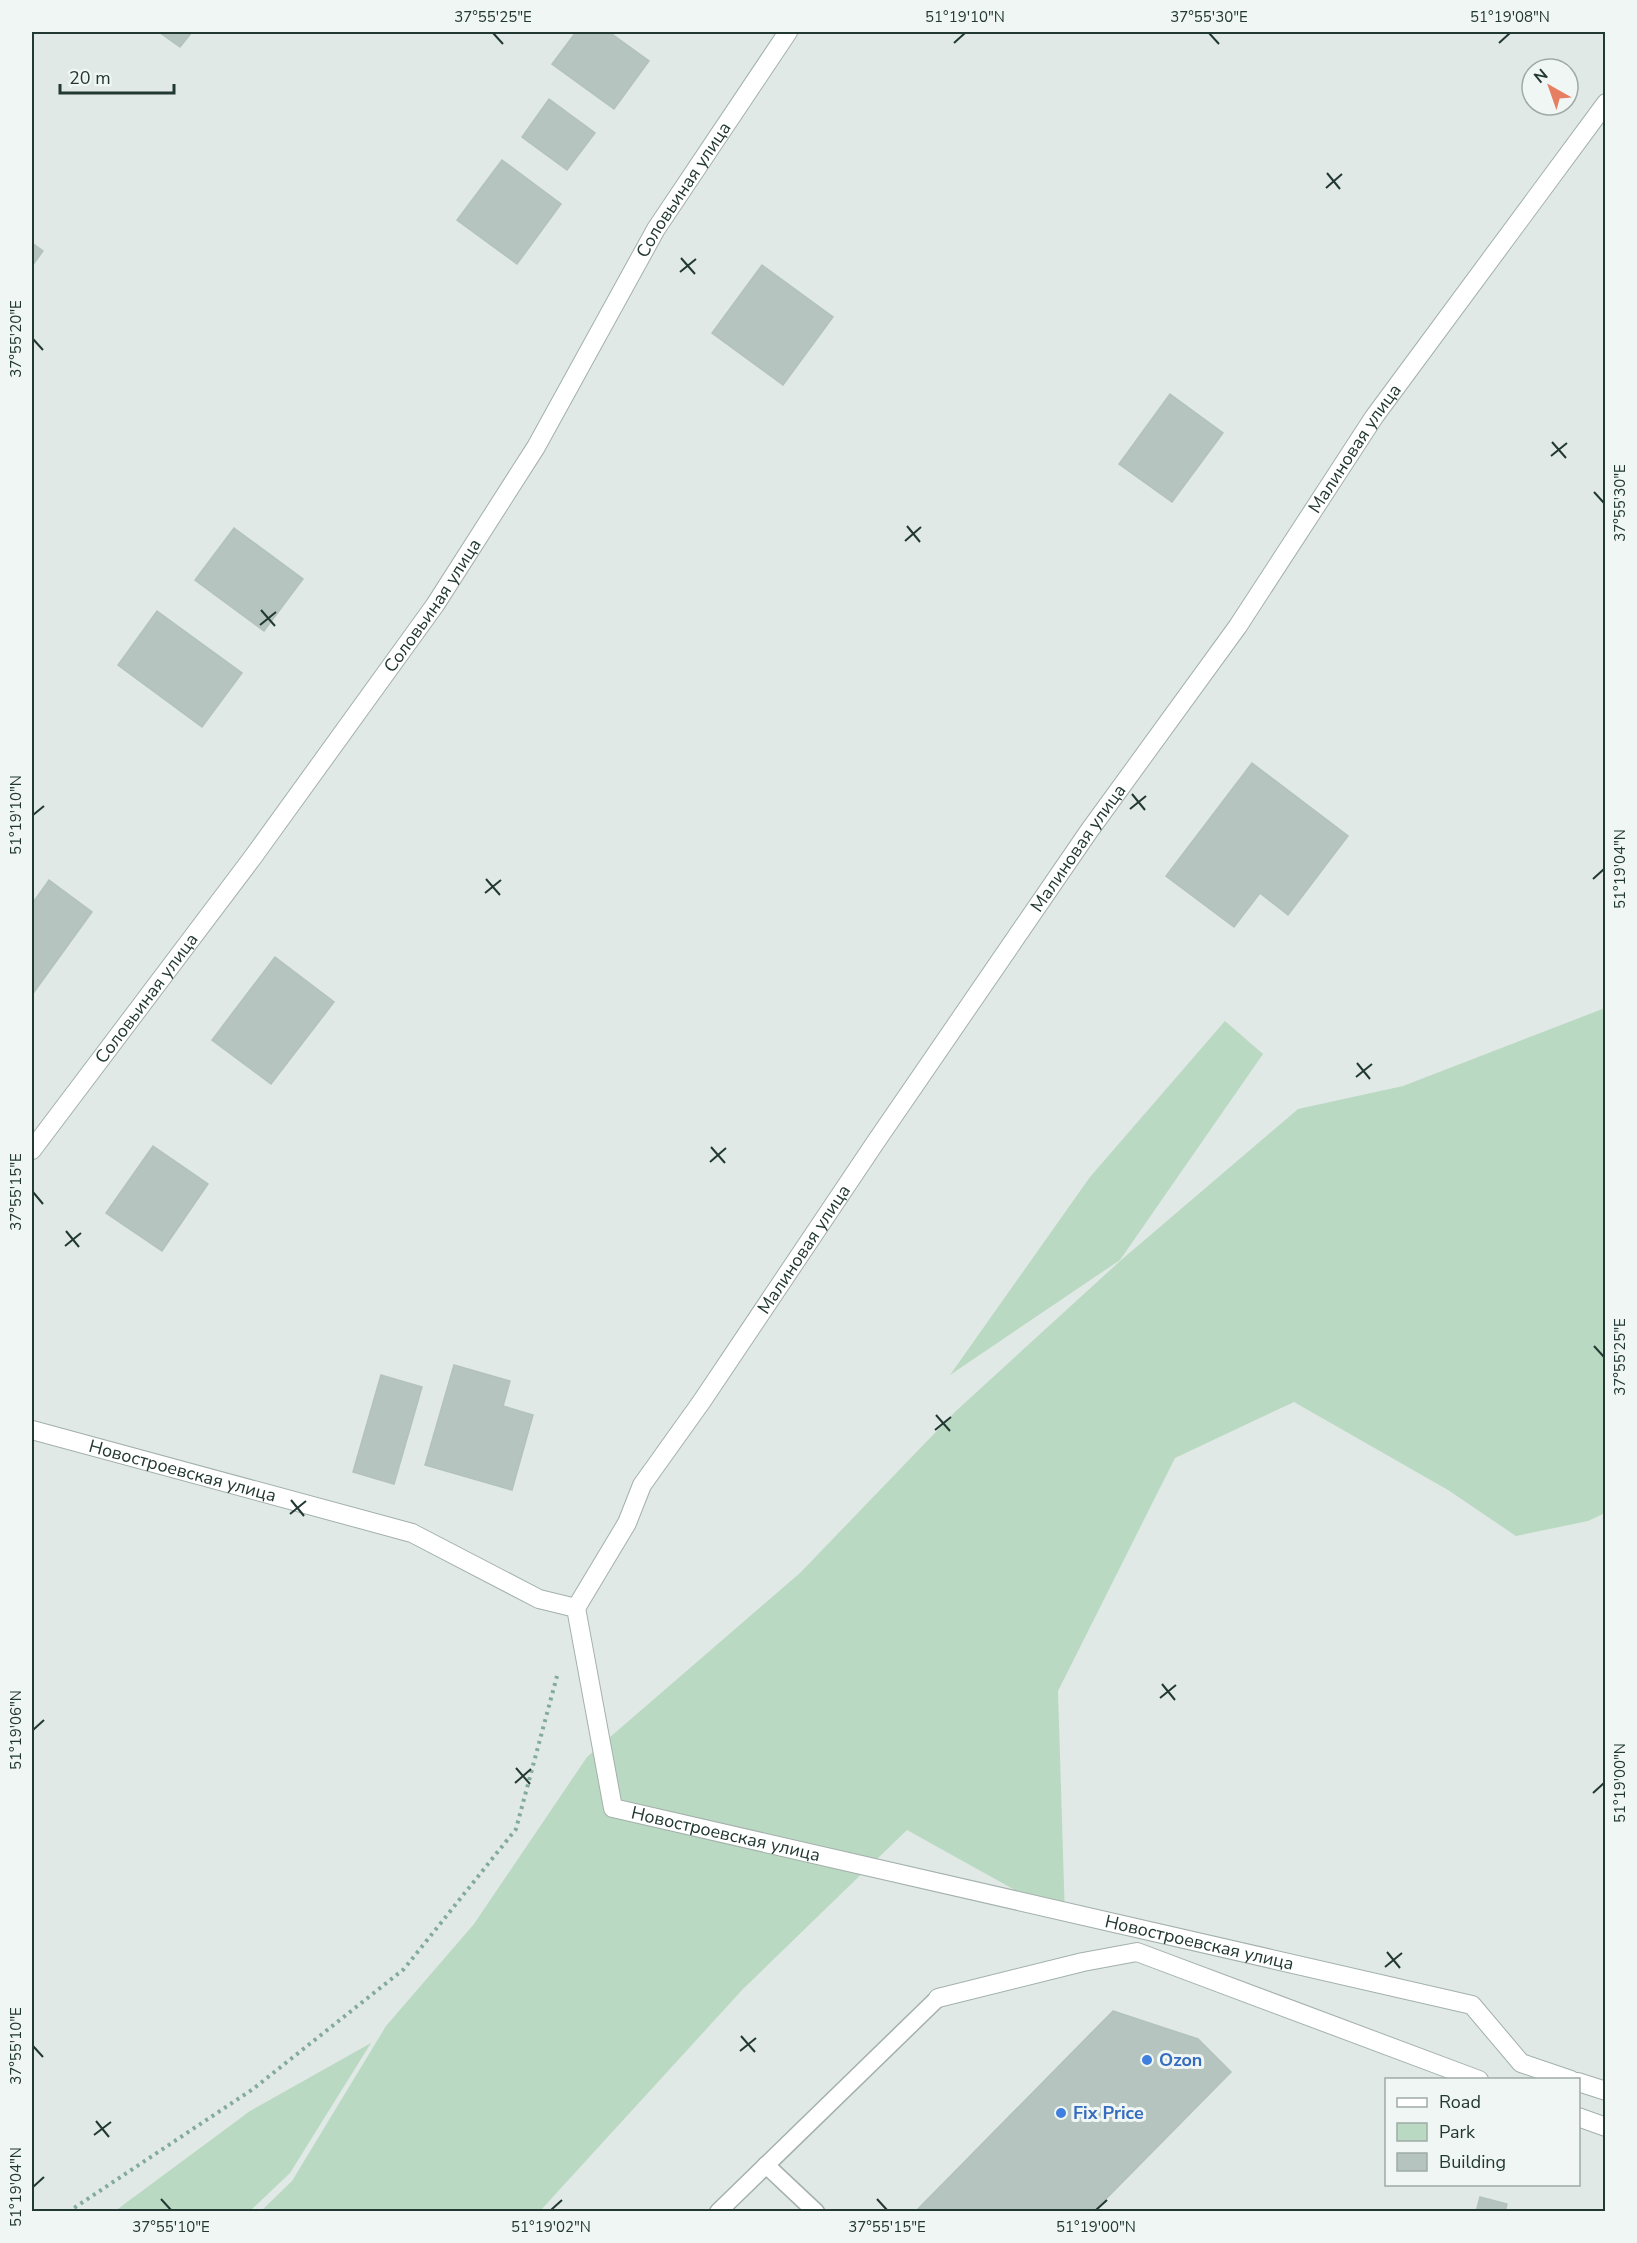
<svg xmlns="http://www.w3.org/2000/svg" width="1637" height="2243" font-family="'Nunito Sans',sans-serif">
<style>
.green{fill:#bad9c2}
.building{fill:#b5c4be;stroke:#b3c2bc;stroke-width:1.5}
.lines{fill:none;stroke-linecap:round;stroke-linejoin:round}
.service-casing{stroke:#a3b0ac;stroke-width:19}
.minor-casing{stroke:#a3b0ac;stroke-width:20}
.path{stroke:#83ab9d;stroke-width:4;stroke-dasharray:3 4.5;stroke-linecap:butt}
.service{stroke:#fff;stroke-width:16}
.minor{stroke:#fff;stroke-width:18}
.ticks{fill:none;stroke:#223832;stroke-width:2}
.shop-dot{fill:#3f7fe0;stroke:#f0f6f3;stroke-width:2}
.labels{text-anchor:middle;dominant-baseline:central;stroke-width:6;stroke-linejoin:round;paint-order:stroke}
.street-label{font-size:18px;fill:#223832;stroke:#f0f6f3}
.shop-label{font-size:18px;font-weight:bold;fill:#366cbe;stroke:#f0f6f3;text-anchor:start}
.neatline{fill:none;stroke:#223832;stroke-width:2}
.ticks-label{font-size:15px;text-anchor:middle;fill:#223832}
</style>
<rect width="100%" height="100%" fill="#e0e9e5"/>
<!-- green -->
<g class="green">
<path d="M1605 1008V1513L1588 1521 1516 1536 1448 1490 1294 1402 1175 1458 1058 1691 1065 1918 907 1830 743 1989 540 2211 260 2212 292 2181 386 2026 474 1924 587 1757 800 1573 956 1411 1120 1261 1298 1109 1403 1086Z"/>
<path d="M1225 1021 1263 1054 1120 1260 950 1375 1090 1177Z"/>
<path d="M371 2043 290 2173 250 2211H115L250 2111Z"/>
</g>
<!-- building -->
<g class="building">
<path d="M159 32H192L180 47Z"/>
<path d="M576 32H609L649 61 614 109 552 64Z"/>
<path d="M549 99 595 133 567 170 522 137Z"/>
<path d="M502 160 561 204 517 264 457 220Z"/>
<path d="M32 243 43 251 32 266Z"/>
<path d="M762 265 833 317 783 385 712 333Z"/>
<path d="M1170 394 1223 433 1172 502 1119 464Z"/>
<path d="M234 528 303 579 264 631 195 580Z"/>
<path d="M157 611 242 673 202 727 118 665Z"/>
<path d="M1252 763 1348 836 1288 915 1260 893 1234 927 1166 876Z"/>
<path d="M49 880 92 912 32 995V904Z"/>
<path d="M275 957 334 1002 271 1084 212 1040Z"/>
<path d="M153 1146 208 1184 162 1251 106 1213Z"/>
<path d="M454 1365 510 1381 503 1406 533 1415 512 1490 425 1465Z"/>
<path d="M381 1375 422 1387 394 1484 353 1472Z"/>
<path d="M1113 2011 1198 2039 1231 2072 1093 2212H915Z"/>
<path d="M1480 2197 1507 2204 1505 2212H1476Z"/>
</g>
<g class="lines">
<!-- service casing -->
<g class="service-casing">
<g id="service">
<path d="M766 2165 816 2212"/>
<path d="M718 2212 938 1998"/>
</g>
</g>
<!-- minor casing -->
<g class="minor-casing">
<g id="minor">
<path id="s1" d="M32 1150 253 857 435 605 536 447 656 229 788 32"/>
<path id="s2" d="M32 1430 412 1533 539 1599 576 1608 613 1808 1472 2005 1521 2063 1571 2080"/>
<path id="s3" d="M576 1608 627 1523 642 1485 702 1401 875 1143 1089 831 1238 626 1374 417 1606 103"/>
<path d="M938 1998 1083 1962 1137 1952 1479 2080"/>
<path d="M1578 2082 1606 2091"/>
<path d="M1578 2117 1606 2127"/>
</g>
</g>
<!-- path -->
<path class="path" d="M68 2212 253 2089 404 1969 516 1829 557 1676"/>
<!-- service -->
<use href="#service" class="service"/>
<!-- minor -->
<use href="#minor" class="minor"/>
</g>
<!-- ticks -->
<path class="ticks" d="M493 33 503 44M1209 33 1219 44M954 43 965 33M1499 43 1510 33M1327 173 1340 189M1326 188 1342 174M681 258 695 274M680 272 696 259M33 339 43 350M1552 442 1566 458M1551 456 1567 443M1594 492 1604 503M907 526 920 542M905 541 921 527M261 610 275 626M260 625 276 612M1132 794 1145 810M1130 809 1146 796M33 815 44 806M486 879 500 895M1593 879 1604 869M485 893 501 880M1357 1063 1370 1079M1356 1077 1372 1064M711 1147 725 1163M710 1162 726 1148M33 1192 43 1204M66 1231 79 1247M65 1246 81 1233M1594 1346 1604 1357M936 1415 950 1431M935 1430 951 1417M291 1500 304 1516M290 1514 306 1501M1162 1684 1175 1700M1160 1698 1176 1685M33 1730 44 1720M516 1768 530 1784M515 1783 531 1769M1593 1793 1604 1783M1387 1952 1400 1968M1385 1967 1402 1953M741 2036 755 2052M33 2046 43 2057M740 2051 756 2038M96 2121 109 2137M94 2135 111 2122M33 2187 44 2177M161 2199 171 2210M877 2199 887 2210M551 2210 562 2200M1096 2210 1107 2200"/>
<!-- markers -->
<g class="shop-dot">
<circle cx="1147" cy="2060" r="6"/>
<circle cx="1061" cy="2113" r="6"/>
</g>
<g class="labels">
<!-- street labels -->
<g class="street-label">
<text stroke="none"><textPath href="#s1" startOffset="1162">Соловьиная улица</textPath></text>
<text stroke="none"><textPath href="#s3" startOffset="1398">Малиновая улица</textPath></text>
<text stroke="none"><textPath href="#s1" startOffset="676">Соловьиная улица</textPath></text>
<text stroke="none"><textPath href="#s3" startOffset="912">Малиновая улица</textPath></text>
<text stroke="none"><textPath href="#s1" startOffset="190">Соловьиная улица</textPath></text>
<text stroke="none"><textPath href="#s3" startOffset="426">Малиновая улица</textPath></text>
<text stroke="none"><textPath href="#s2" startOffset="156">Новостроевская улица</textPath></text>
<text stroke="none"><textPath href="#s2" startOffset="894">Новостроевская улица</textPath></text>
<text stroke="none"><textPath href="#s2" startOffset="1380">Новостроевская улица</textPath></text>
</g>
<!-- shop labels -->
<g class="shop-label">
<text x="1159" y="2060">Ozon</text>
<text x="1073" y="2113">Fix Price</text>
</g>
</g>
<!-- border -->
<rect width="1637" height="2243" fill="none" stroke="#f0f6f3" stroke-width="66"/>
<!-- legend -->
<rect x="1385" y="2078" width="195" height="108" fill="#f0f6f3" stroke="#9eaaa6" stroke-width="1.5"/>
<rect x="1397" y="2098" width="30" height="9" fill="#ffffff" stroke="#9eaaa6" stroke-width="1.5"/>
<text x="1439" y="2108" font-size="18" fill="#223832">Road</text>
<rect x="1397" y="2123" width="30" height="18" fill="#bad9c2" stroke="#9eaaa6" stroke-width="1.5"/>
<text x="1439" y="2138" font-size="18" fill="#223832">Park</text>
<rect x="1397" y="2153" width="30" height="18" fill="#b5c4be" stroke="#9eaaa6" stroke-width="1.5"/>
<text x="1439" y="2168" font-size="18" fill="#223832">Building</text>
<!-- north arrow -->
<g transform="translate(1550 87) rotate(320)"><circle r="28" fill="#f0f6f3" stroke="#9eaaa6" stroke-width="1.5"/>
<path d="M0-4.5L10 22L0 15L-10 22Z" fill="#e67e61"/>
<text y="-9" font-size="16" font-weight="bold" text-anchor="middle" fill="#223832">N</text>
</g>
<!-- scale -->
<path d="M60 84v9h114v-9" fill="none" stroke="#223832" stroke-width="3"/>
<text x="69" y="84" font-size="18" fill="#223832" stroke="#f0f6f3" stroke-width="4.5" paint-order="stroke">20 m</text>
<rect x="33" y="33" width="1571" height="2177" class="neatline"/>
<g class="ticks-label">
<text x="493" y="22">37°55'25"E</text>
<text x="965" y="22">51°19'10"N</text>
<text x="1209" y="22">37°55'30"E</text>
<text x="1510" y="22">51°19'08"N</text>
<text transform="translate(16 339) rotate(-90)" y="5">37°55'20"E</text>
<text transform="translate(1620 503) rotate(-90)" y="5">37°55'30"E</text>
<text transform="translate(16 815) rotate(-90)" y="5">51°19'10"N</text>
<text transform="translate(1620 869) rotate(-90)" y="5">51°19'04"N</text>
<text transform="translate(16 1192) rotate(-90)" y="5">37°55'15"E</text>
<text transform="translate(1620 1357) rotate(-90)" y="5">37°55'25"E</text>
<text transform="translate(16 1730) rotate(-90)" y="5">51°19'06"N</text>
<text transform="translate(1620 1783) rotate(-90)" y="5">51°19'00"N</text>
<text transform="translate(16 2046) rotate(-90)" y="5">37°55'10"E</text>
<text transform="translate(16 2187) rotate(-90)" y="5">51°19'04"N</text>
<text x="171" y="2232">37°55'10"E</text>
<text x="551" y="2232">51°19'02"N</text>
<text x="887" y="2232">37°55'15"E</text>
<text x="1096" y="2232">51°19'00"N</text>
</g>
</svg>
